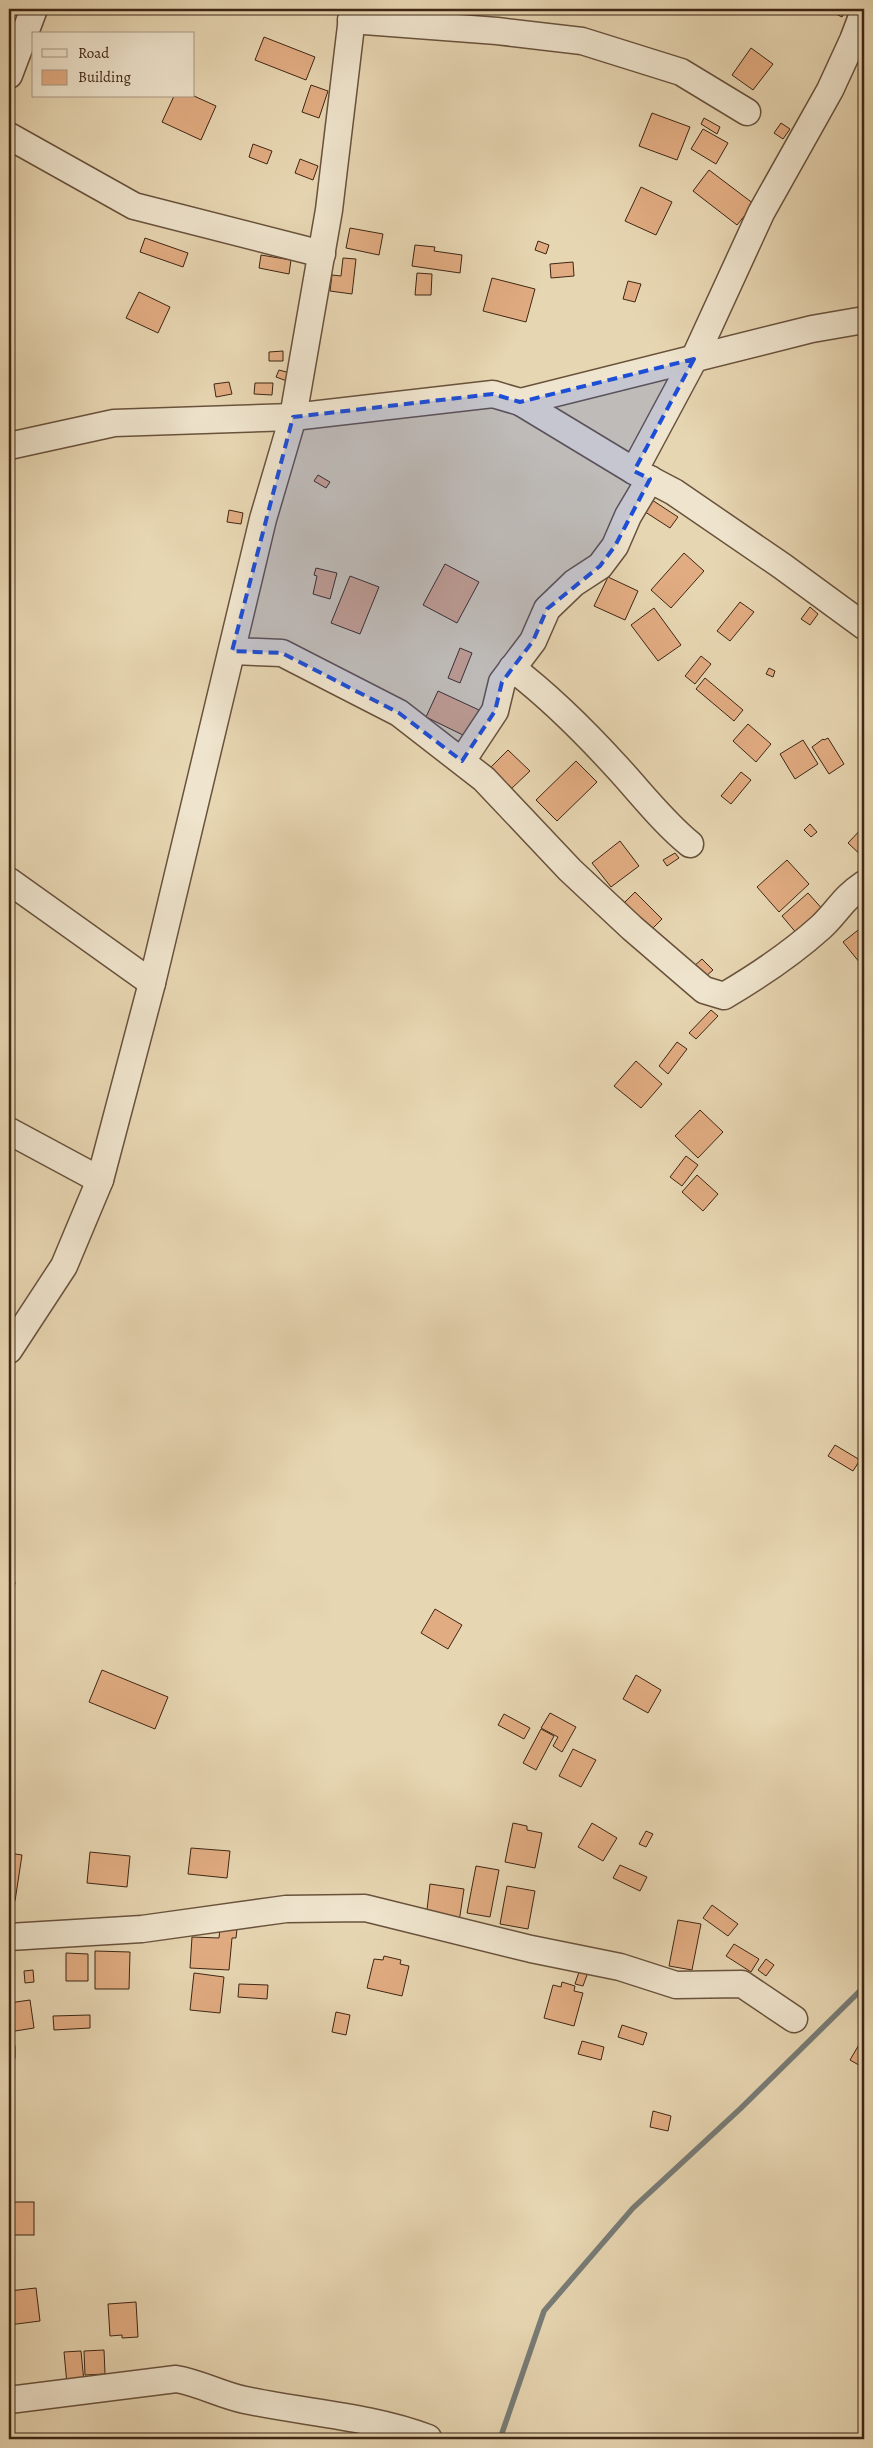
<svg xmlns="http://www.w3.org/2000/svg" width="873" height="2448" font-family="Alegreya,serif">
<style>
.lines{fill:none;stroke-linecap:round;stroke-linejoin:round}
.stream{stroke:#787c77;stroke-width:5.5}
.building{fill:#e2ac82;stroke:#3f2614}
.minor-casing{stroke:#69523c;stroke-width:29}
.minor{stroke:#efe4cd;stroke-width:26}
.marked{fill:#1d4ed8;fill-opacity:0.2;stroke:#1d4ed8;stroke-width:4;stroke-dasharray:10 6;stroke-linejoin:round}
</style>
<rect width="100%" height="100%" fill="#e7d6b2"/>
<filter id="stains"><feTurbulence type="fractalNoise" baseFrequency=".004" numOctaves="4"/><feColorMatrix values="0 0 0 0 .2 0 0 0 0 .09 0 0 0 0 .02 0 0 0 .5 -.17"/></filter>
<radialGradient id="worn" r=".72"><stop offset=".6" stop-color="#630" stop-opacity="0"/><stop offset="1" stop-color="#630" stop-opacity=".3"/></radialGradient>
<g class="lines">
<!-- stream -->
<path class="stream" d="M500 2439 544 2311 633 2208 740 2109 864 1987"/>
</g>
<!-- building -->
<g class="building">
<path d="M826 9H846L842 17Z"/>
<path d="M264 37 315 57 306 80 255 60Z"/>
<path d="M751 48 773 64 753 90 732 75Z"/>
<path d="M311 85 328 91 319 118 302 112Z"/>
<path d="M174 96H194L216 106 201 140 162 122Z"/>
<path d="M652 113 690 127 677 160 639 146Z"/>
<path d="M704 118 720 127 717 134 701 124Z"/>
<path d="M781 123 790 129 783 139 774 133Z"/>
<path d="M703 129 728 143 716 164 691 149Z"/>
<path d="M253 144 272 151 267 164 249 157Z"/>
<path d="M300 159 318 166 313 180 295 173Z"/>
<path d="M709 170 754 204 737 225 693 191Z"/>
<path d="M641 187 672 202 656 235 625 221Z"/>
<path d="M350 228 383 234 379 255 346 248Z"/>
<path d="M145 238 188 253 183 267 140 252Z"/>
<path d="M538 241 549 245 546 254 535 250Z"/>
<path d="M415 245 435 247 434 251 462 255 460 273 412 266Z"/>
<path d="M261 255 291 260 289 274 259 268Z"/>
<path d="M343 258 356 259 352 294 330 291 332 275 341 276Z"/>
<path d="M573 262 574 276 551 278 550 264Z"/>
<path d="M417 273 432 274 431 295H415Z"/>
<path d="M492 278 535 289 526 322 483 311Z"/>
<path d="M628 281 641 284 635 302 623 299Z"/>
<path d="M139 292 170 307 158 333 126 318Z"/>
<path d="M283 351V361H269V352Z"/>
<path d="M279 370 290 373 287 381 276 377Z"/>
<path d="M229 382 232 394 216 397 214 384Z"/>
<path d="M255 383H273L272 395 254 394Z"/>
<path d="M318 475 330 482 326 488 314 481Z"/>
<path d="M646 496 678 517 670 528 639 508Z"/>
<path d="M229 510 243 513 241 524 227 522Z"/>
<path d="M684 553 704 571 671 608 651 590Z"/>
<path d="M445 564 479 582 457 623 423 605Z"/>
<path d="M316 568 337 573 330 599 313 594 317 576 314 575Z"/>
<path d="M350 576 379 587 360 634 331 623Z"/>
<path d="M608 577 638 591 625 620 594 606Z"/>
<path d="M740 602 754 612 730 641 717 631Z"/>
<path d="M810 607 818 614 810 625 801 619Z"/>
<path d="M654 608 681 645 658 661 631 625Z"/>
<path d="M460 648 472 653 460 683 448 678Z"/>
<path d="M701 656 711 664 695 684 685 676Z"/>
<path d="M769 668 775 671 773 677 766 674Z"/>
<path d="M705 678 743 710 734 721 696 689Z"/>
<path d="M438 691 479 710 467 737 426 717Z"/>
<path d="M748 724 771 744 756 762 733 741Z"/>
<path d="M828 738 844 764 829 774 812 747 823 739 824 740Z"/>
<path d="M803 740 818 764 795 779 780 754Z"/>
<path d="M508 750 530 771 511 789 490 768Z"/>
<path d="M576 761 597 782 557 821 536 800Z"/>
<path d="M741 772 751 780 731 804 721 796Z"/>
<path d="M810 824 817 832 811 837 804 830Z"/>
<path d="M864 826V858L848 843Z"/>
<path d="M620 841 639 866 611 887 592 863Z"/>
<path d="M675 853 679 858 667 866 663 860Z"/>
<path d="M787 860 809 884 779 912 757 887Z"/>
<path d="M635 892 662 919 650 931 623 904Z"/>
<path d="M808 893 825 912 798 935 782 916Z"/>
<path d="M862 927 864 930V968L843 942Z"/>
<path d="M702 959 713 970 704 978 693 967Z"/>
<path d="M711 1010 718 1016 696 1039 689 1033Z"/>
<path d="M677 1042 687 1049 668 1074 659 1066Z"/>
<path d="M636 1061 662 1084 641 1108 614 1086Z"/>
<path d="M700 1110 723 1132 698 1158 675 1136Z"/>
<path d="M686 1156 698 1165 682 1186 670 1177Z"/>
<path d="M697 1175 718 1194 703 1211 682 1192Z"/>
<path d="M835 1445 860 1460 853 1471 828 1456Z"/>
<path d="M9 1581 15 1582 11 1611H9Z"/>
<path d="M435 1609 462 1625 448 1649 421 1633Z"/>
<path d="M102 1670 168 1697 155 1729 89 1702Z"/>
<path d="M636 1675 661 1690 648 1713 623 1699Z"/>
<path d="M550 1713 576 1727 562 1752 553 1746 558 1737 541 1728Z"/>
<path d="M504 1714 530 1728 524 1739 498 1725Z"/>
<path d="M541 1729 554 1736 536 1770 523 1763Z"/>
<path d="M573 1749 596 1760 581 1787 559 1776Z"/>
<path d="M513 1823 527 1826V1830L542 1833 535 1868 505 1862Z"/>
<path d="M592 1823 617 1838 603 1861 578 1847Z"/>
<path d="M646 1831 653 1834 646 1847 639 1844Z"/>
<path d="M191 1848 230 1851 227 1878 188 1874Z"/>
<path d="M90 1852 130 1856 127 1887 87 1883Z"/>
<path d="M9 1853 22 1855 15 1901 9 1900Z"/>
<path d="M620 1865 647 1877 640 1891 613 1878Z"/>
<path d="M476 1866 499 1870 490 1917 467 1913Z"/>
<path d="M430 1884 464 1889 459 1922 426 1918Z"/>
<path d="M507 1886 535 1891 528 1929 500 1924Z"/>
<path d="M712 1905 738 1924 728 1936 703 1918Z"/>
<path d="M678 1920 701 1924 692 1970 669 1966Z"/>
<path d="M220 1928 237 1929 236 1938H232L229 1970 190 1968 192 1937 219 1938Z"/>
<path d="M734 1944 759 1959 751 1972 726 1956Z"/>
<path d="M95 1951 130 1952 129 1989H95Z"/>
<path d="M66 1953 88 1954V1981H66Z"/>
<path d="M384 1956 401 1960 400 1964 409 1966 402 1996 367 1988 374 1959 383 1960Z"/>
<path d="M766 1959 774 1965 766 1976 758 1970Z"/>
<path d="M580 1969 588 1972 583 1986 575 1984Z"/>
<path d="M33 1970 34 1982 25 1983 24 1971Z"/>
<path d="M194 1973 224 1977 220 2013 190 2010Z"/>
<path d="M562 1982 575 1986 574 1991 583 1993 574 2026 544 2018 553 1985 561 1987Z"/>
<path d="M239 1984 268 1985 267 1999 238 1997Z"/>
<path d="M30 2000 34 2028 9 2032V2003Z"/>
<path d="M336 2012 350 2015 346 2035 332 2032Z"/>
<path d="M90 2015V2028L54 2030 53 2016Z"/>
<path d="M622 2025 647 2033 643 2045 618 2037Z"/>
<path d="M864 2036V2068L850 2060Z"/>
<path d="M582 2041 604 2047 601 2060 578 2054Z"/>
<rect x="9" y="2046" width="6" height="12"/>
<path d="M653 2111 671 2116 668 2131 650 2127Z"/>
<rect x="9" y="2202" width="25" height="33"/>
<path d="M36 2288 40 2321 9 2325V2291Z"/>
<path d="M136 2302 138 2337 122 2338V2335L110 2336 108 2304Z"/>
<path d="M104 2350 105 2374 85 2375 84 2351Z"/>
<path d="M81 2351 84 2382 67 2384 64 2352Z"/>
</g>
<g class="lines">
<!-- minor casing -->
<g class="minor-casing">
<g id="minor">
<path d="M351 20 497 31 582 41 681 72 747 112"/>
<path d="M9 75 34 9"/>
<path d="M9 136 134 206 322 254"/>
<path d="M520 402 812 329 864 320"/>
<path d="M9 446 114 423 293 417 493 394 520 402 634 471 674 492 782 566 864 626"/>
<path d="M634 471 694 359 761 213 830 90 853 40 864 11"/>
<path d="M232 651 282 653 399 713 484 779 570 870 632 928 704 990 724 996C758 976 791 954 821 927 838 911 843 898 864 884"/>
<path d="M512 668C550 697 584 731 616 766 641 793 662 821 690 844"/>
<path d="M462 761 495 711 502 682 533 641 547 609 574 583 600 566 615 546 628 516 650 479"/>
<path d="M9 881 152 983"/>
<path d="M9 1131 100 1180"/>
<path d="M9 1350 64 1266 100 1180 152 983 263 519 293 417 329 210 353 9"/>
<path d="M9 1937 142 1929 286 1909 365 1908 531 1949 620 1967 676 1985 742 1984 794 2019"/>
<path d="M9 2400 176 2379C200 2383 221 2395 245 2400 306 2413 370 2416 428 2438"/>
</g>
</g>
<!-- minor -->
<use href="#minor" class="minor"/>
</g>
<!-- marked area -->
<path class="marked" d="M694 359 634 471 650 479 615 546 600 566 547 609 533 641 502 682 495 711 462 761 399 713 282 653 232 651 293 417 493 394 520 402Z"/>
<!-- margin -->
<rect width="873" height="2448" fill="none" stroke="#e7d6b2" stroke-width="30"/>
<rect x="10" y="10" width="853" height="2428" fill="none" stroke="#3f2614" stroke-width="2.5"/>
<rect x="15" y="15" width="843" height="2418" fill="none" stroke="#3f2614"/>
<!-- legend -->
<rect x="32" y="32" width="162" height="65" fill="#efe4cd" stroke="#a99883"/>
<rect x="42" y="49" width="25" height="8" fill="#efe4cd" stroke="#a99883"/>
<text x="78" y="58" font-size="15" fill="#3f2614">Road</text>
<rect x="42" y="70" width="25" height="15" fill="#e2ac82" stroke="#a99883"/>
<text x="78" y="82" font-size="15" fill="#3f2614">Building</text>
<rect width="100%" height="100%" filter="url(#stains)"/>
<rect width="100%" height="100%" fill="url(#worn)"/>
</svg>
